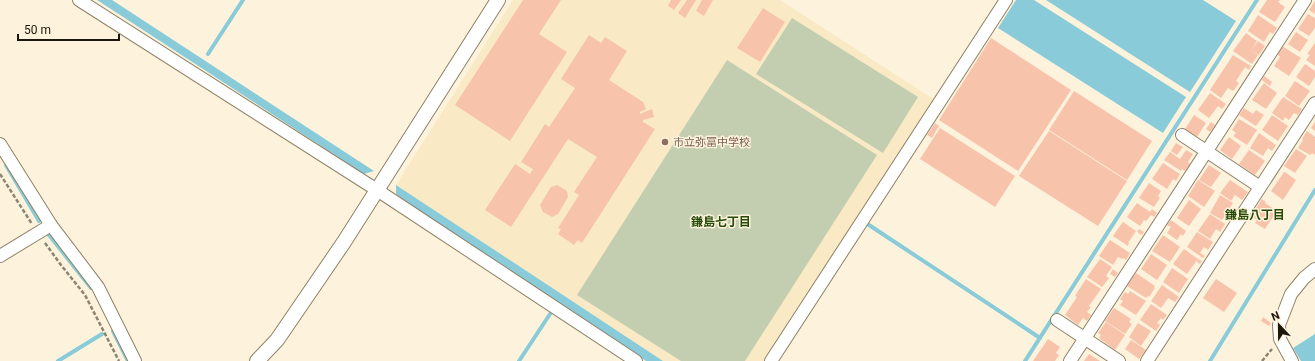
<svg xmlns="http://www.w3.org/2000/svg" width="1315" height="361" font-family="Roboto,'Noto Sans JP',sans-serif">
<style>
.built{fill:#f9eac5}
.green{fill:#c3ceb0}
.water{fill:#89cbd8}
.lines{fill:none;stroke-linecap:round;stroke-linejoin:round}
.stream{stroke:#89cbd8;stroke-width:4}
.building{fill:#f8c3ab}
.minor-casing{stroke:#8e8268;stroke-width:14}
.tertiary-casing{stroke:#8e8268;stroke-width:16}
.path{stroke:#8b8473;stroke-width:2.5;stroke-dasharray:4 2;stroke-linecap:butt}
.minor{stroke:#fff;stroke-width:12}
.tertiary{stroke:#fff;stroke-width:14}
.education-dot{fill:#8d6e63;stroke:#fdf3dc;stroke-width:1.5}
.labels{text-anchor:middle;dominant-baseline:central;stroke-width:3;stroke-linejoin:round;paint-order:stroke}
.education-label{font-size:11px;fill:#785e54;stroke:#fdf3dc;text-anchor:start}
.neighbourhood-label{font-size:12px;font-weight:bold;fill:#264a07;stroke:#fdf3dc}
</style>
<rect width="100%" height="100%" fill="#fdf3dc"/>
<!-- built -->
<path class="built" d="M513 0H780L935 100 765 361H663L396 185Z"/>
<!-- green -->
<g class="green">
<path d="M792 18 918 97 883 153 756 74Z"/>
<path d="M727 60 877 155 745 361H681L577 295Z"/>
</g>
<!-- water -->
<g class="water">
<path d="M97 0H112L374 171 364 174Z"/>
<path d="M1016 0H1034L1186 97 1163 133 998 28Z"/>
<path d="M1046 0H1203L1236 21 1190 92Z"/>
<path d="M396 185 663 361H646L440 226 396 194Z"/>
<path d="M1315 334V361H1301L1293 348Z"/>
</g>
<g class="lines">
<!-- stream -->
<g class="stream">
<path d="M208 54 243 0"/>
<path d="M6 165 39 221"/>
<path d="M869 225 1040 338"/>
<path d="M49 235 91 288"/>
<path d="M113 331 128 361"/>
<path d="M58 361 102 334"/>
<path d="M519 361 550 314"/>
<path d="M1025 361 1257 0"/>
<path d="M1210 361 1315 190"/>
</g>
</g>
<!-- building -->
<g class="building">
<path d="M523 0H561L539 34 567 52 510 141 455 105Z"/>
<path d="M671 0H681L674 10 668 6Z"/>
<path d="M687 0H696L685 18 678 13Z"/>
<path d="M702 0H713L704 16 696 11Z"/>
<path d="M1267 0H1280L1278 2 1285 7 1275 22 1259 12Z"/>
<path d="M1315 1V14L1309 10Z"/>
<path d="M763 8 785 22 760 62 737 48Z"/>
<path d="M1308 14 1315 18V28L1309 36 1298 29Z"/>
<path d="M1258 15 1277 28 1273 34 1270 32 1264 42 1248 31Z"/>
<path d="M1296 32 1308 40 1300 52 1288 44Z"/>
<path d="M1246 33 1257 41 1252 49 1258 41 1265 46 1259 55 1251 50 1258 55 1252 64 1233 51Z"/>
<path d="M589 35 601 43 605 37 627 51 609 80 643 102 646 109 640 112V114L652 109 654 117 643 120V122L655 129 582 243 578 240 574 245 558 234 561 229 558 228 579 195 574 192 597 157 568 139 511 227 485 210 515 164 530 174 533 169 521 162 545 124 549 127 575 88 561 79Z"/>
<path d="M991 38 1071 90 1018 171 939 120Z"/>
<path d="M1315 43V66L1306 60 1310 55 1307 54Z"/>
<path d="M1282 46 1301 58 1289 76 1274 66 1280 57 1277 54Z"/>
<path d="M1233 55 1251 66 1249 70 1245 67 1236 81 1239 83 1233 91 1228 88 1221 98 1210 90Z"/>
<path d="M1305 64 1315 71V77L1309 86 1296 77Z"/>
<path d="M1264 76 1272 82 1270 86 1262 80Z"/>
<path d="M1295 81 1310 91 1299 106 1285 96Z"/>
<path d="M1264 83 1277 93 1266 109 1252 100Z"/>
<path d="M1074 91 1152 141 1127 180 1049 130Z"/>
<path d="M1210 93 1226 104 1222 109 1218 106 1209 118 1198 110Z"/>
<path d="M1283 97 1302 109 1298 115 1294 113 1289 120 1285 117 1283 121 1272 113Z"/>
<path d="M1244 108 1253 114 1256 110 1264 115 1256 126 1239 115Z"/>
<path d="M1194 115 1206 123 1197 137 1185 129Z"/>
<path d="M1272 115 1288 126 1278 141 1262 130Z"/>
<path d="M1239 119 1257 130 1247 145 1233 136 1236 133 1232 130Z"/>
<path d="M1211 122 1215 125 1210 132 1206 129Z"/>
<path d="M1315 122V131L1311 128Z"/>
<path d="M935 123 939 126 932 138 927 135Z"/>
<path d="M940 128 1015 176 995 207 920 159Z"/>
<path d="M1049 131 1127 181 1098 226 1019 176Z"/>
<path d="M1307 131 1315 137V155L1312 153 1310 155 1298 148 1303 140 1302 139Z"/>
<path d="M1259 133 1276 145 1272 151 1268 148 1263 156 1250 148Z"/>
<path d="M1229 137 1241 146 1232 159 1220 150Z"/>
<path d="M1176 143 1183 147 1177 155 1171 151Z"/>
<path d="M1296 149 1307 156 1295 173 1284 166Z"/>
<path d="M1186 150 1193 154 1188 162 1190 164 1185 171 1182 169 1181 171 1164 160 1170 152 1180 159Z"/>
<path d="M1249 150 1265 161 1255 175 1239 164Z"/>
<path d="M1163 163 1180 174 1176 181 1173 179 1167 189 1152 179Z"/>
<path d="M1209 165 1221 173 1211 187 1199 180Z"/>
<path d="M1285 172 1296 180 1283 200 1271 191 1284 172Z"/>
<path d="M1198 180 1215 191 1204 207 1188 196Z"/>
<path d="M1230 180 1248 192 1242 200 1235 195 1231 201 1220 193Z"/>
<path d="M1149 183 1161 191 1158 196 1160 198 1154 207 1139 198Z"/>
<path d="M557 185 567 191 568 197 558 214 552 217 543 212 540 205 551 187Z"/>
<path d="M1220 195 1233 203 1222 220 1210 213Z"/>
<path d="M1262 199 1266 202 1265 203 1277 211 1265 229 1255 223 1257 220 1251 216Z"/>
<path d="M1189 200 1201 209 1189 226 1177 218Z"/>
<path d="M1137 203 1150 212 1152 209 1157 213 1154 217 1151 215 1146 221 1144 220 1140 226 1127 217Z"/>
<path d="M1210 214 1225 224 1220 232 1216 229 1210 239 1198 231Z"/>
<path d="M1171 220 1186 231 1183 236 1181 234 1177 240 1167 233 1171 227 1167 225Z"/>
<path d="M1123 222 1136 231 1128 243H1129L1128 246 1113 236Z"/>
<path d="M1139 229 1144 232 1142 235 1137 232Z"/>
<path d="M1197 232 1213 242 1208 250 1204 247 1200 253 1205 256 1203 258 1187 247Z"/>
<path d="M1163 235 1180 247 1170 262 1152 251Z"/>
<path d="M1110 240 1130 253 1126 260 1123 258 1122 259 1118 257 1113 265 1099 256Z"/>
<path d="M1184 249 1198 259 1187 274 1173 264Z"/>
<path d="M1151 254 1167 265 1157 280 1141 269Z"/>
<path d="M1100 259 1112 267 1106 276 1109 278 1102 287 1087 277Z"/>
<path d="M1198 259 1202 261 1200 264 1197 262Z"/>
<path d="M1172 268 1188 279 1179 293 1163 282Z"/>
<path d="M1113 269 1118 273 1115 277 1110 274Z"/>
<path d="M1136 273 1155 286 1154 287 1155 288 1149 297 1148 296 1146 298 1127 286Z"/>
<path d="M1086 279 1101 289 1089 306 1091 307 1087 312 1091 315 1087 321 1083 318 1078 325 1065 315 1077 297 1075 296Z"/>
<path d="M1216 279 1237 293 1224 312 1203 298Z"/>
<path d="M1162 285 1179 297 1175 302 1168 298 1161 308 1151 301Z"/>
<path d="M1130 291 1146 301 1136 315 1120 305 1123 301 1120 299 1125 292 1128 294Z"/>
<path d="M1151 304 1167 315 1163 320 1161 318 1157 323 1160 325 1156 331 1140 320Z"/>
<path d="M1114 308 1131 319 1129 322 1132 324 1125 334 1105 321Z"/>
<path d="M1263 317 1271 323 1269 326 1261 321Z"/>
<path d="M1106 322 1125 335 1115 350 1099 338 1101 335 1098 333Z"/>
<path d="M1138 323 1151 331 1141 346 1129 337Z"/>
<path d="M1048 339 1060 347 1056 353 1059 355 1055 361H1033Z"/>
<path d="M1131 340 1146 350 1139 359 1125 349Z"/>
<path d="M1089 354 1100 361H1084Z"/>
</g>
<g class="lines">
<!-- minor casing -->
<g class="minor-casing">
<g id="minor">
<path d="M79 0 377 190 636 361"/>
<path d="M1182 135 1260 187"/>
<path d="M0 144 51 225 98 287 135 361"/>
<path d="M0 256 51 225"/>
<path d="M1057 320 1119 361"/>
<path d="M771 361 1006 0"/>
<path d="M1070 361 1305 0"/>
<path d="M1147 361 1315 103"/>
<path d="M1292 361 1280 339 1279 325 1291 294 1304 278 1315 269"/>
</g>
</g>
<!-- tertiary casing -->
<g class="tertiary-casing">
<path id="tertiary" d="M257 361 277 340 344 242 498 0"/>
</g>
<!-- path -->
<g class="path">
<path d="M0 174 32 224"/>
<path d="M45 243 61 265 85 295 119 361"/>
<path d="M1262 361 1272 349"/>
</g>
<!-- minor -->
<use href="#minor" class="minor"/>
<!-- tertiary -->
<use href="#tertiary" class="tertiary"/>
</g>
<!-- markers -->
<circle class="education-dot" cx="665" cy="142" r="4"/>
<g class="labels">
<!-- education labels -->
<g class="education-label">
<text x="673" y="142">市立弥冨中学校</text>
</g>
<!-- neighbourhood labels -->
<g class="neighbourhood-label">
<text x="1255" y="215">鎌島八丁目</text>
<text x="721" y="222">鎌島七丁目</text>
</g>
</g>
<!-- north arrow -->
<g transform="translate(1279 325) rotate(338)" stroke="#fdf3dc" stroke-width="3" paint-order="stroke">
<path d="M0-3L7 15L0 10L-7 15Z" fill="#1b170c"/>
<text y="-6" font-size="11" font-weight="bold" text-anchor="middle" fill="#1b170c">N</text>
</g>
<!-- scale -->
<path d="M18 34v6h101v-6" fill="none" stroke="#1b170c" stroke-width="2"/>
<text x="24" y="34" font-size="12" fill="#1b170c" stroke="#fdf3dc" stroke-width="3" paint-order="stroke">50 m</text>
</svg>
